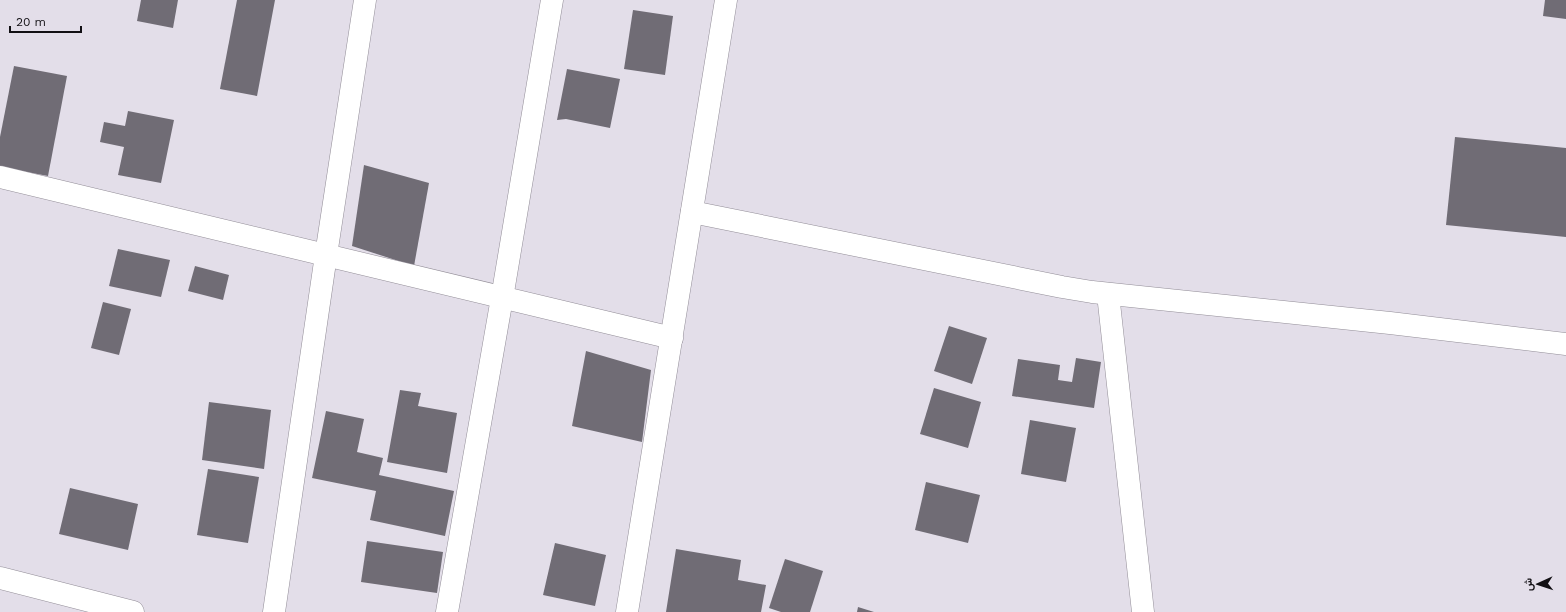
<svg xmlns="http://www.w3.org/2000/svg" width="1566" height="612" font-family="'Work Sans',Vazirmatn,sans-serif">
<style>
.building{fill:#706c75}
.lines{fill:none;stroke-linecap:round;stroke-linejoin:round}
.minor-casing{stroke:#928d97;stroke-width:23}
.minor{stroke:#fff;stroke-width:22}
</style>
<rect width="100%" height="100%" fill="#e3dee9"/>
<!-- building -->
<g class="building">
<path d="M141 0H178L173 28 137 21Z"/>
<path d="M237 0H275L257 96 220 89Z"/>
<path d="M1545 0H1566V19L1543 16Z"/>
<path d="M633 10 673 16 665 75 624 69Z"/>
<path d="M14 66 67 76 48 176 0 167V137Z"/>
<path d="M567 69 620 79 610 128 566 119 557 120Z"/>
<path d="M128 111 174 120 161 183 118 175 124 147 100 142 104 122 125 126Z"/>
<path d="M1455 137 1566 148V237L1446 225Z"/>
<path d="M364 165 429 183 414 266 352 246Z"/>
<path d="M118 249 170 260 161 297 109 286Z"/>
<path d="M195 266 229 275 223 300 188 291Z"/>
<path d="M103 302 131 309 119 355 91 348Z"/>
<path d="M949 326 987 338 972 384 934 371Z"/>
<path d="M586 351 651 370 642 442 572 426Z"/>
<path d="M1076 358 1101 362 1094 408 1012 396 1018 359 1060 365 1058 380 1072 382Z"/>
<path d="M934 388 981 402 968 448 920 434Z"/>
<path d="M400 390 421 393 418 406 457 413 447 473 387 462Z"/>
<path d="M209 402 271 410 264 469 202 460Z"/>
<path d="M326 411 364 419 357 452 383 458 379 475 454 491 445 536 370 520 376 491 312 478Z"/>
<path d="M1030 420 1076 428 1066 482 1021 474Z"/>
<path d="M208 469 259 477 248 543 197 535Z"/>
<path d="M926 482 980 495 968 543 915 530Z"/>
<path d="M70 488 138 504 128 550 59 534Z"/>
<path d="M367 541 443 552 437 593 361 582Z"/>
<path d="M555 543 606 555 595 606 543 595Z"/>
<path d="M676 549 741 560 738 580 766 585 761 612H666Z"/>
<path d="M785 559 823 571 810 612H781L769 608Z"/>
<path d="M858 607 874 612H857Z"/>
</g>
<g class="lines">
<!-- minor casing -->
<g class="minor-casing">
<g id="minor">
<path d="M0 177 672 338"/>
<path d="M692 212 1062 287 1092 292 1390 323 1566 344"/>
<path d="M1108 294 1143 612"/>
<path d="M0 578 133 612"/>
<path d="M274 612 326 255 365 0"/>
<path d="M447 612 502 298 552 0"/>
<path d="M627 612 726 0"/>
</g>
</g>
<!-- minor -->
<use href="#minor" class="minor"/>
</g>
<!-- north arrow -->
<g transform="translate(1538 584) rotate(267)" stroke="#e3dee9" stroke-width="3" paint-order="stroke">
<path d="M0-3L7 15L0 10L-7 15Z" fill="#121014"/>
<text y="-6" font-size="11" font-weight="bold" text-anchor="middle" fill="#121014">ش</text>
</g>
<!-- scale -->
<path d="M10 26v6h71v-6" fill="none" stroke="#121014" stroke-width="2"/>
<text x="16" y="26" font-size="12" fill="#121014" stroke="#e3dee9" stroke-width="3" paint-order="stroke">20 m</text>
</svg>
